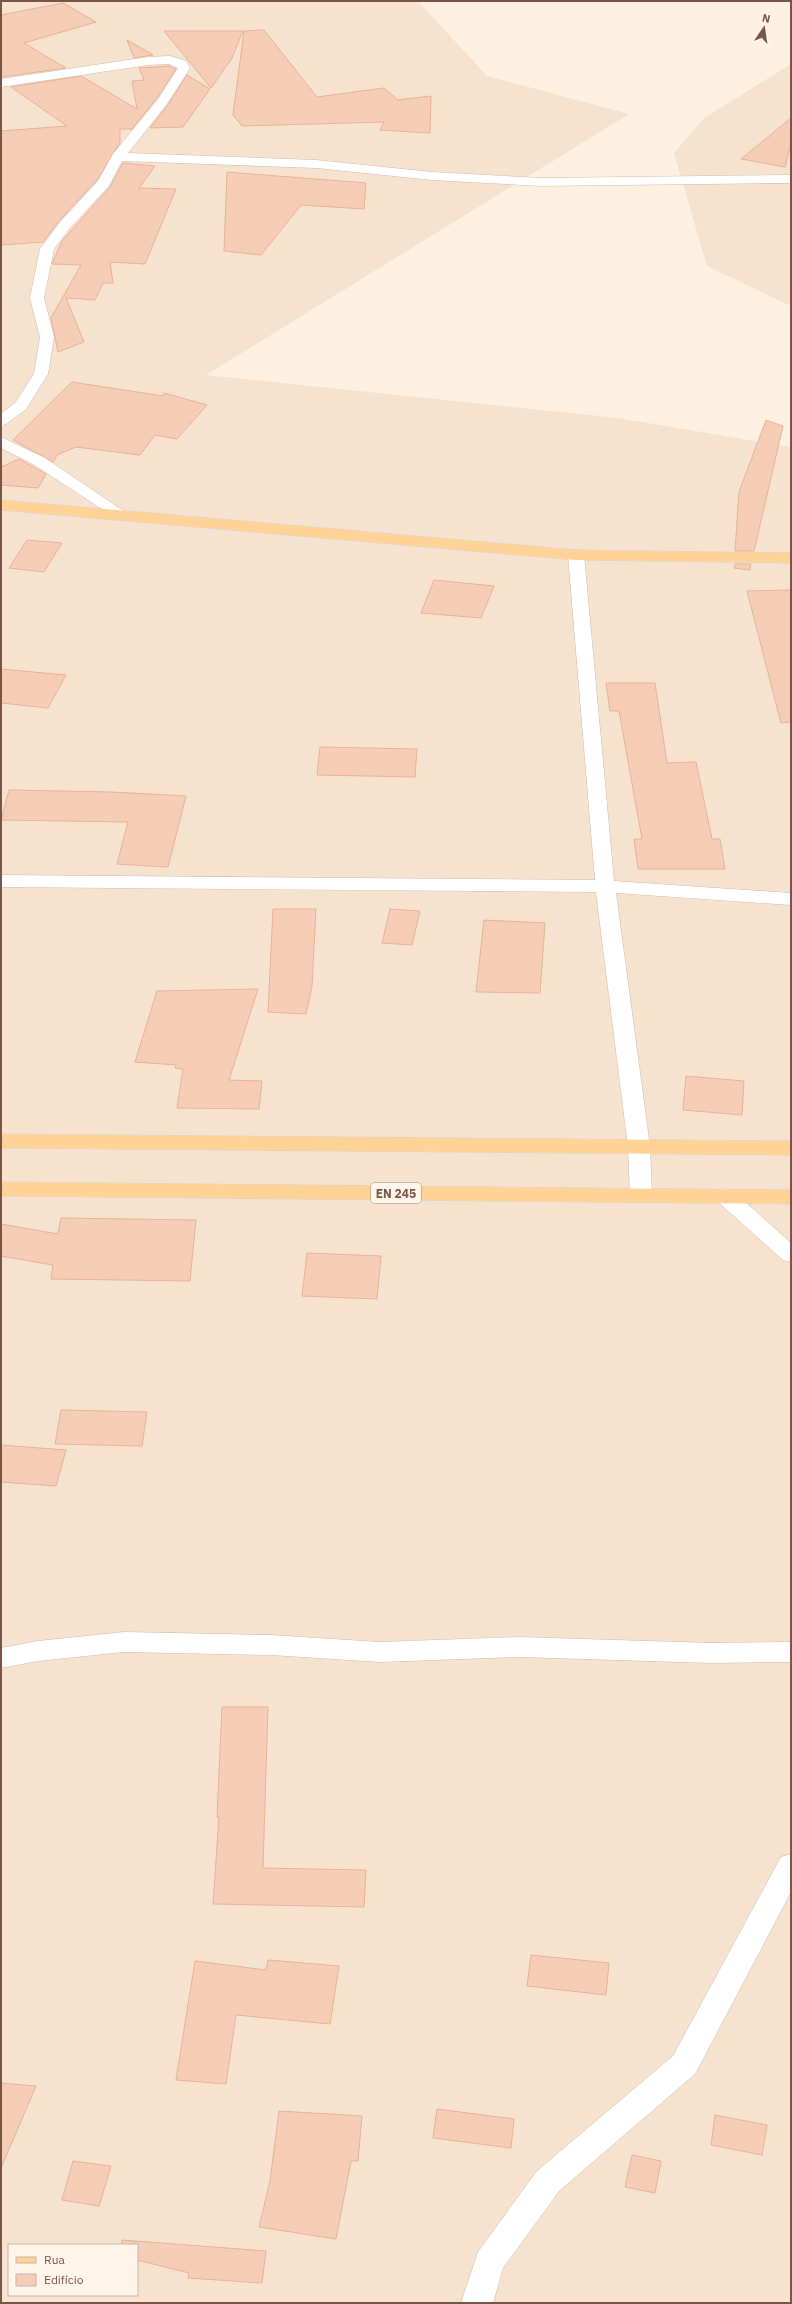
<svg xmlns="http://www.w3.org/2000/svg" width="792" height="2304" font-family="'IBM Plex Sans',sans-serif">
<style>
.residential{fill:#f6e3cf;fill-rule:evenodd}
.building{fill:#f6cdb7;stroke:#eab196}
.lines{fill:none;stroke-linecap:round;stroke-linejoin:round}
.minor-casing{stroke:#d2baaa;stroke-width:1}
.major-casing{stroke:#dcd3cf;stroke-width:1}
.minor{fill:#fff;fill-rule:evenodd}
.major{fill:#ffd398;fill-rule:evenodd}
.labels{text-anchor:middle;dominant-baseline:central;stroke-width:3;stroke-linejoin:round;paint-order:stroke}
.shield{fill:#fff5ea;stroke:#a08577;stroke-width:1}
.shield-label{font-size:12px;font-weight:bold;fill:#785546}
</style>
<rect width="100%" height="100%" fill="#fef1e2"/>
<!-- residential -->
<g class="residential">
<path d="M1 1H418L487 76 629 114 206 375 618 418 791 447V2303H1ZM9 2245H137V2295H9Z"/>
<path d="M791 64V306L707 266 674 153 704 118Z"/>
</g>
<!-- building -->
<g class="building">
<path d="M63 3 96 22 24 43 66 68 1 77V15Z"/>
<path d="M264 30 317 97 384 88 398 100 431 96 430 133 380 130 384 122 242 126 233 115 244 31Z"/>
<path d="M164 31H243L232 58 211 88Z"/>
<path d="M127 40 153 55 134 58Z"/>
<path d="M169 66 176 69 157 98 132 129H120V143L97 180 59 221 43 242 1 245V131L67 126 11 87 81 76 137 109 132 81 144 80 139 68Z"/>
<path d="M187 75 210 89 183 127 150 128 168 105Z"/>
<path d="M791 118V143L785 167 741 159Z"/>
<path d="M123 163 155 166 139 188 176 189 145 264 110 262 113 283H103L95 300 66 298 84 342 58 352 51 318 81 265 52 264 62 241 110 187Z"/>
<path d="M227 172 366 183 364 209 301 205 261 255 224 251Z"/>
<path d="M72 382 163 396 164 393 207 405 177 439 155 435 140 455 76 447 57 455 53 462 13 440Z"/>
<path d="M766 420 783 426 754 551H735L739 492Z"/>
<path d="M19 459 46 474 38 488 1 485V467Z"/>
<path d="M27 540 62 543 44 572 9 568Z"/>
<path d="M735 564H751L750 570 734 568Z"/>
<path d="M434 580 494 586 481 618 421 613Z"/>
<path d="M791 590V722L781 723 747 591Z"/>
<path d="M1 669 66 675 48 708 1 703Z"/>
<path d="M606 683H655L667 763 696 762 712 839H720L725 869H638L634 839H642L619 711H610Z"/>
<path d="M320 747 417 749 415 777 317 775Z"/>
<path d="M9 790 112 792 186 796 168 867 117 864 128 822 1 820Z"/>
<path d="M273 909H316L312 986 306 1014 268 1012Z"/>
<path d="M390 909 420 911 412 945 382 943Z"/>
<path d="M484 920 545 923 540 993 476 992Z"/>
<path d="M258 989 229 1080 262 1081 259 1109 177 1108 183 1069 175 1068 176 1065 135 1062 157 991Z"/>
<path d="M686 1076 744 1081 742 1115 683 1110Z"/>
<path d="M61 1218 196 1220 190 1281 51 1279 53 1265 1 1256V1224L58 1234Z"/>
<path d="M307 1253 381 1256 377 1299 302 1296Z"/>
<path d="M61 1410 147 1412 142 1446 55 1444Z"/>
<path d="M1 1445 66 1450 56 1486 1 1482Z"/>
<path d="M222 1707H268L263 1868 366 1870 364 1907 213 1904 219 1817H217Z"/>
<path d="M531 1955 609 1963 606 1995 527 1986Z"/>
<path d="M268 1960 339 1966 330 2024 236 2015 226 2084 176 2080 195 1961 266 1970Z"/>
<path d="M1 2083 36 2086 1 2168Z"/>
<path d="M437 2109 514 2119 511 2148 433 2138Z"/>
<path d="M279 2111 362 2116 358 2161H351L336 2239 259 2227 270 2181Z"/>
<path d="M715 2115 767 2125 762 2155 711 2145Z"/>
<path d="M632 2155 661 2161 655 2193 625 2187Z"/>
<path d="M73 2161 111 2166 99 2206 62 2200Z"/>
<path d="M122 2240 266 2251 262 2283 188 2278 189 2273 137 2260V2245H121Z"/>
</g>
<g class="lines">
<!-- minor casing -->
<g class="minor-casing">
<g id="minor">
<path d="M170 56 186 61 190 68 167 104 128 153 316 160 432 172 541 178 791 175V183L541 186 432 180 316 168 122 161 109 186 70 228 54 249 44 298 54 337 48 374 26 409 6 424 1 426V414L15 403 34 374 40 337 30 298 40 249 60 222 98 181 113 154 158 99 178 68 169 64 148 65 1 87V79L148 57Z"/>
<path d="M1 437 45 458 128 514 126 517H114L33 464 1 448Z"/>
<path d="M576 550 582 551 584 555 614 881 791 893V905L616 893 650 1147 652 1195 649 1200 641 1202 633 1200 630 1195 628 1147 596 892 1 887V875L595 880 568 555 570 551Z"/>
<path d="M725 1189 733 1191 791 1243V1262L783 1260 717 1201 714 1196 717 1191Z"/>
<path d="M124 1632 271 1635 380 1642 519 1637 712 1643 791 1642V1662L712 1663 519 1657 380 1662 271 1655 124 1652 38 1661 1 1668V1648L38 1641Z"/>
<path d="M791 1854V1892L695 2074 559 2191 503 2268 493 2303H461L478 2252 537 2171 673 2056 781 1857Z"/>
</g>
</g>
<!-- major casing -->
<g class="major-casing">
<g id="major">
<path d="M1 500 576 550 791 553V563L576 560 1 510Z"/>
<path d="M1 1134 791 1141V1155L1 1148Z"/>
<path d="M1 1182 791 1190V1204L1 1196Z"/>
</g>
</g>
<!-- minor -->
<use href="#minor" class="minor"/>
<!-- major -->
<use href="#major" class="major"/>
</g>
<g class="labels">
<!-- shield labels -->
<rect class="shield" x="371" y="1183" width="50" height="20" rx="3"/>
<g class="shield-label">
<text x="396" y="1193">EN 245</text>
</g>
</g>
<!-- border -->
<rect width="792" height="2304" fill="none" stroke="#785546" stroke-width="4"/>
<!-- legend -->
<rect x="8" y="2244" width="130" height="52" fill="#fff5ea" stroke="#c9b5a8"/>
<rect x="16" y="2257" width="20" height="6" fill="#ffd398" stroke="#c9b5a8"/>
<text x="44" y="2264" font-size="12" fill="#785546">Rua</text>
<rect x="16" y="2274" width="20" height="12" fill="#f6cdb7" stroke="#c9b5a8"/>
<text x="44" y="2284" font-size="12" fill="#785546">Edifício</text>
<!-- north arrow -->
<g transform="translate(764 28) rotate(13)" stroke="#fff5ea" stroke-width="3" paint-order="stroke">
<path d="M0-3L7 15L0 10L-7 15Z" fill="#785546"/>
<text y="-6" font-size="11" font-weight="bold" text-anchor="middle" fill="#785546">N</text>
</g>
</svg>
